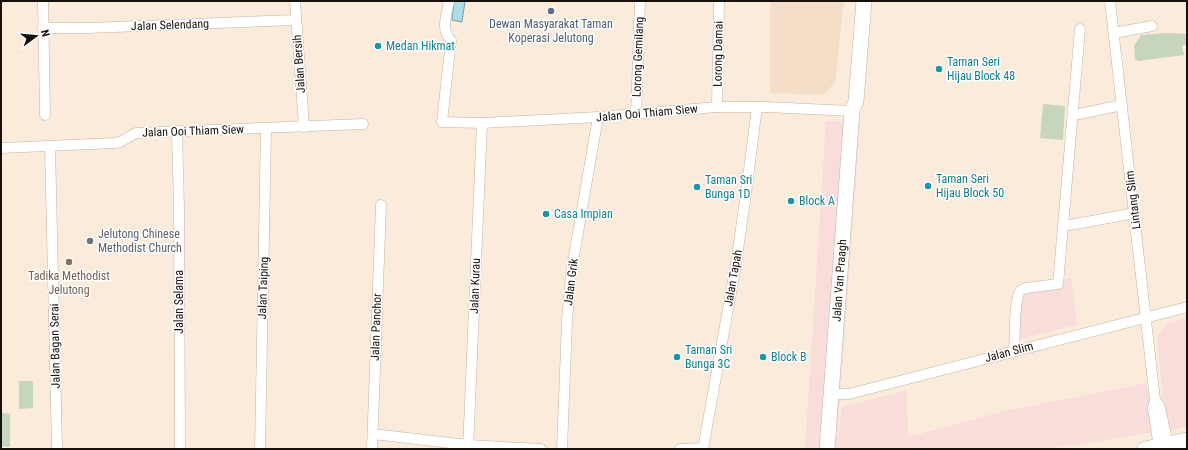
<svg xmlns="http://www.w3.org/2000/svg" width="1188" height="450" font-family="'Roboto Condensed',sans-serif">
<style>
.commercial{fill:#f8dddb}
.built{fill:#f4dec8}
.green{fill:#c6d6bd}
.water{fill:#aadee6;stroke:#7ea0a5}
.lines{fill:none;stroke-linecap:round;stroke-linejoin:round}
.street-casing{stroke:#c2b3a4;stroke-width:11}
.secondary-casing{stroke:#c2b3a4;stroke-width:16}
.street{stroke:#fff;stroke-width:10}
.secondary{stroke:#fff;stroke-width:15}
.service-dot{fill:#5c6f8a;stroke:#fff;stroke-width:1.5}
.culture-dot{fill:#0f9aa8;stroke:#fff;stroke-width:1.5}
.worship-dot{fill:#6b7280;stroke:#fff;stroke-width:1.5}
.education-dot{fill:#8d6e63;stroke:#fff;stroke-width:1.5}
.labels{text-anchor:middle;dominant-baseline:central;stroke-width:3;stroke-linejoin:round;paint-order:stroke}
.service-label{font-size:12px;fill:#4e5e75;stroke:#fff}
.street-label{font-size:12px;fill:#17110c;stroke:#fff}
.culture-label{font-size:12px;fill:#0d838f;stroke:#fff;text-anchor:start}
.worship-label{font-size:12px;fill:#5b616d;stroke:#fff;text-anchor:start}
.education-label{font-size:12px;fill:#785e54;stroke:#fff}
</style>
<rect width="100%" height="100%" fill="#fbebdb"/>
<!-- commercial -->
<g class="commercial">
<path d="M826 121 860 123 837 441 842 407 907 390 908 437 1005 411 1132 386 1146 382 1154 432 1049 449H805Z"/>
<path d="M1071 278 1077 325 1008 342 1018 286Z"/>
<path d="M1187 318V426L1168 431 1164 409 1157 337 1168 323Z"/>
</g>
<!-- built -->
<path class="built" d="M770 1H844L835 83 822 95 770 93Z"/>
<!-- green -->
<g class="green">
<path d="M1166 33 1187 34V44L1182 46 1184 55 1138 61 1135 59 1134 46 1141 35Z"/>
<path d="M1043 104 1065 106 1063 140 1040 138Z"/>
<path d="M19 381H33V408L19 409Z"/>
<path d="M1 413 10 414V447L1 446Z"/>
</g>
<!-- water -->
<path class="water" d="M454 1H465L462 22 452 20Z"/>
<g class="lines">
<!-- street casing -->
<g class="street-casing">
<g id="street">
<path d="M43 1 45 115"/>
<path d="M295 1 304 127"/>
<path d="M449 1C447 14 440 31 451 40L442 122 482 123 598 117 717 107H766L852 111"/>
<path d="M1110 1 1155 400 1153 408 1159 447"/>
<path d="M43 28H88L296 20"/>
<path d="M1114 33 1152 26"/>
<path d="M717 107 719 1"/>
<path d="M636 114 640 1"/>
<path d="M1079 114 1122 105"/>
<path d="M177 131 179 208 180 449"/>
<path d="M50 147 57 449"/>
<path d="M1 148 115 143 120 142 136 133 363 124"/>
<path d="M1070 225 1135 213"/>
<path d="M1014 351C1015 340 1014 299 1020 291 1022 289 1024 289 1026 288L1058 284 1080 29"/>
<path d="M831 394H849L1187 307"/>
<path d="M1155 400 1160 407 1168 445"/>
<path d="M373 434 468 445 541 449"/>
<path d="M260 449 266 128"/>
<path d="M372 449 381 205"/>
<path d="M468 449 482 123"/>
<path d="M562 449 567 321 571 273 598 117"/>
<path d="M680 449 703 448"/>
<path d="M703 449 735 270 745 201 757 107"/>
</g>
</g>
<!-- secondary casing -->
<g class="secondary-casing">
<g id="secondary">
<path id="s1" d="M827 449 852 111 856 101 864 1"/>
<path d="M1145 449 1187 440"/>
</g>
</g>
<!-- street -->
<use href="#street" class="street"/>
<!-- secondary -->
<use href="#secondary" class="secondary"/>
</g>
<!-- markers -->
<circle class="service-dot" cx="551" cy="11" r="4"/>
<g class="culture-dot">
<circle cx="378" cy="46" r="4"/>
<circle cx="939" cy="69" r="4"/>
<circle cx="928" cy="186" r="4"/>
<circle cx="697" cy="187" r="4"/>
<circle cx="791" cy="201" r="4"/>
<circle cx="546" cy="214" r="4"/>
<circle cx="677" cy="357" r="4"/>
<circle cx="763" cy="357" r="4"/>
</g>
<circle class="worship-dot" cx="90" cy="241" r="4"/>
<circle class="education-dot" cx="69" cy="262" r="4"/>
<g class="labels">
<!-- service labels -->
<g class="service-label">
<text x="551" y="24">Dewan Masyarakat Taman<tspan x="551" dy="14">Koperasi Jelutong</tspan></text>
</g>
<!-- street labels -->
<g class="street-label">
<text transform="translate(170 25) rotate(-2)">Jalan Selendang</text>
<text transform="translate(718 54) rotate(-89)">Lorong Damai</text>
<text transform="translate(638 57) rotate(-88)">Lorong Gemilang</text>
<text transform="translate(299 64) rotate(-94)">Jalan Bersih</text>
<text transform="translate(647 113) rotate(-5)">Jalan Ooi Thiam Siew</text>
<text transform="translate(193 131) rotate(-2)">Jalan Ooi Thiam Siew</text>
<text transform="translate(1133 200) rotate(-97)">Lintang Slim</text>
<text transform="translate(733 278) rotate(-80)">Jalan Tapah</text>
<text stroke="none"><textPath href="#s1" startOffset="169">Jalan Van Praagh</textPath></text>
<text transform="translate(571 282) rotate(-83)">Jalan Grik</text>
<text transform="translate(475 286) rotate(-88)">Jalan Kurau</text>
<text transform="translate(263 288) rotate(-88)">Jalan Taiping</text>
<text transform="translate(179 302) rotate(-90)">Jalan Selama</text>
<text transform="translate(376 327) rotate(-88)">Jalan Panchor</text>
<text transform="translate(55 346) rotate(-91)">Jalan Bagan Serai</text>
<text transform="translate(1009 352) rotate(-15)">Jalan Slim</text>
</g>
<!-- culture labels -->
<g class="culture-label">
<text x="386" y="46">Medan Hikmat</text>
<text x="947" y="62">Taman Seri<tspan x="947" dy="14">Hijau Block 48</tspan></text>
<text x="936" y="179">Taman Seri<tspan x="936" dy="14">Hijau Block 50</tspan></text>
<text x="705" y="180">Taman Sri<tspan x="705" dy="14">Bunga 1D</tspan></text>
<text x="799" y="201">Block A</text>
<text x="554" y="214">Casa Impian</text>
<text x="685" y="350">Taman Sri<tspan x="685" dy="14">Bunga 3C</tspan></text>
<text x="771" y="357">Block B</text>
</g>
<!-- worship labels -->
<g class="worship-label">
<text x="98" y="234">Jelutong Chinese<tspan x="98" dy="14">Methodist Church</tspan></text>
</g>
<!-- education labels -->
<g class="education-label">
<text x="69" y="276">Tadika Methodist<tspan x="69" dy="14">Jelutong</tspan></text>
</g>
</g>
<!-- border -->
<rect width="1188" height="450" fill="none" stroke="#17110c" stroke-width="4"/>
<!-- north arrow -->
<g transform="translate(36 36) rotate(74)" stroke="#ffffff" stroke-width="3" paint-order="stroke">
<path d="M0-3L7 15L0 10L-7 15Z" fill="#17110c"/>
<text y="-6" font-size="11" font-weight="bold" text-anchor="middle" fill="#17110c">N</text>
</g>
</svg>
